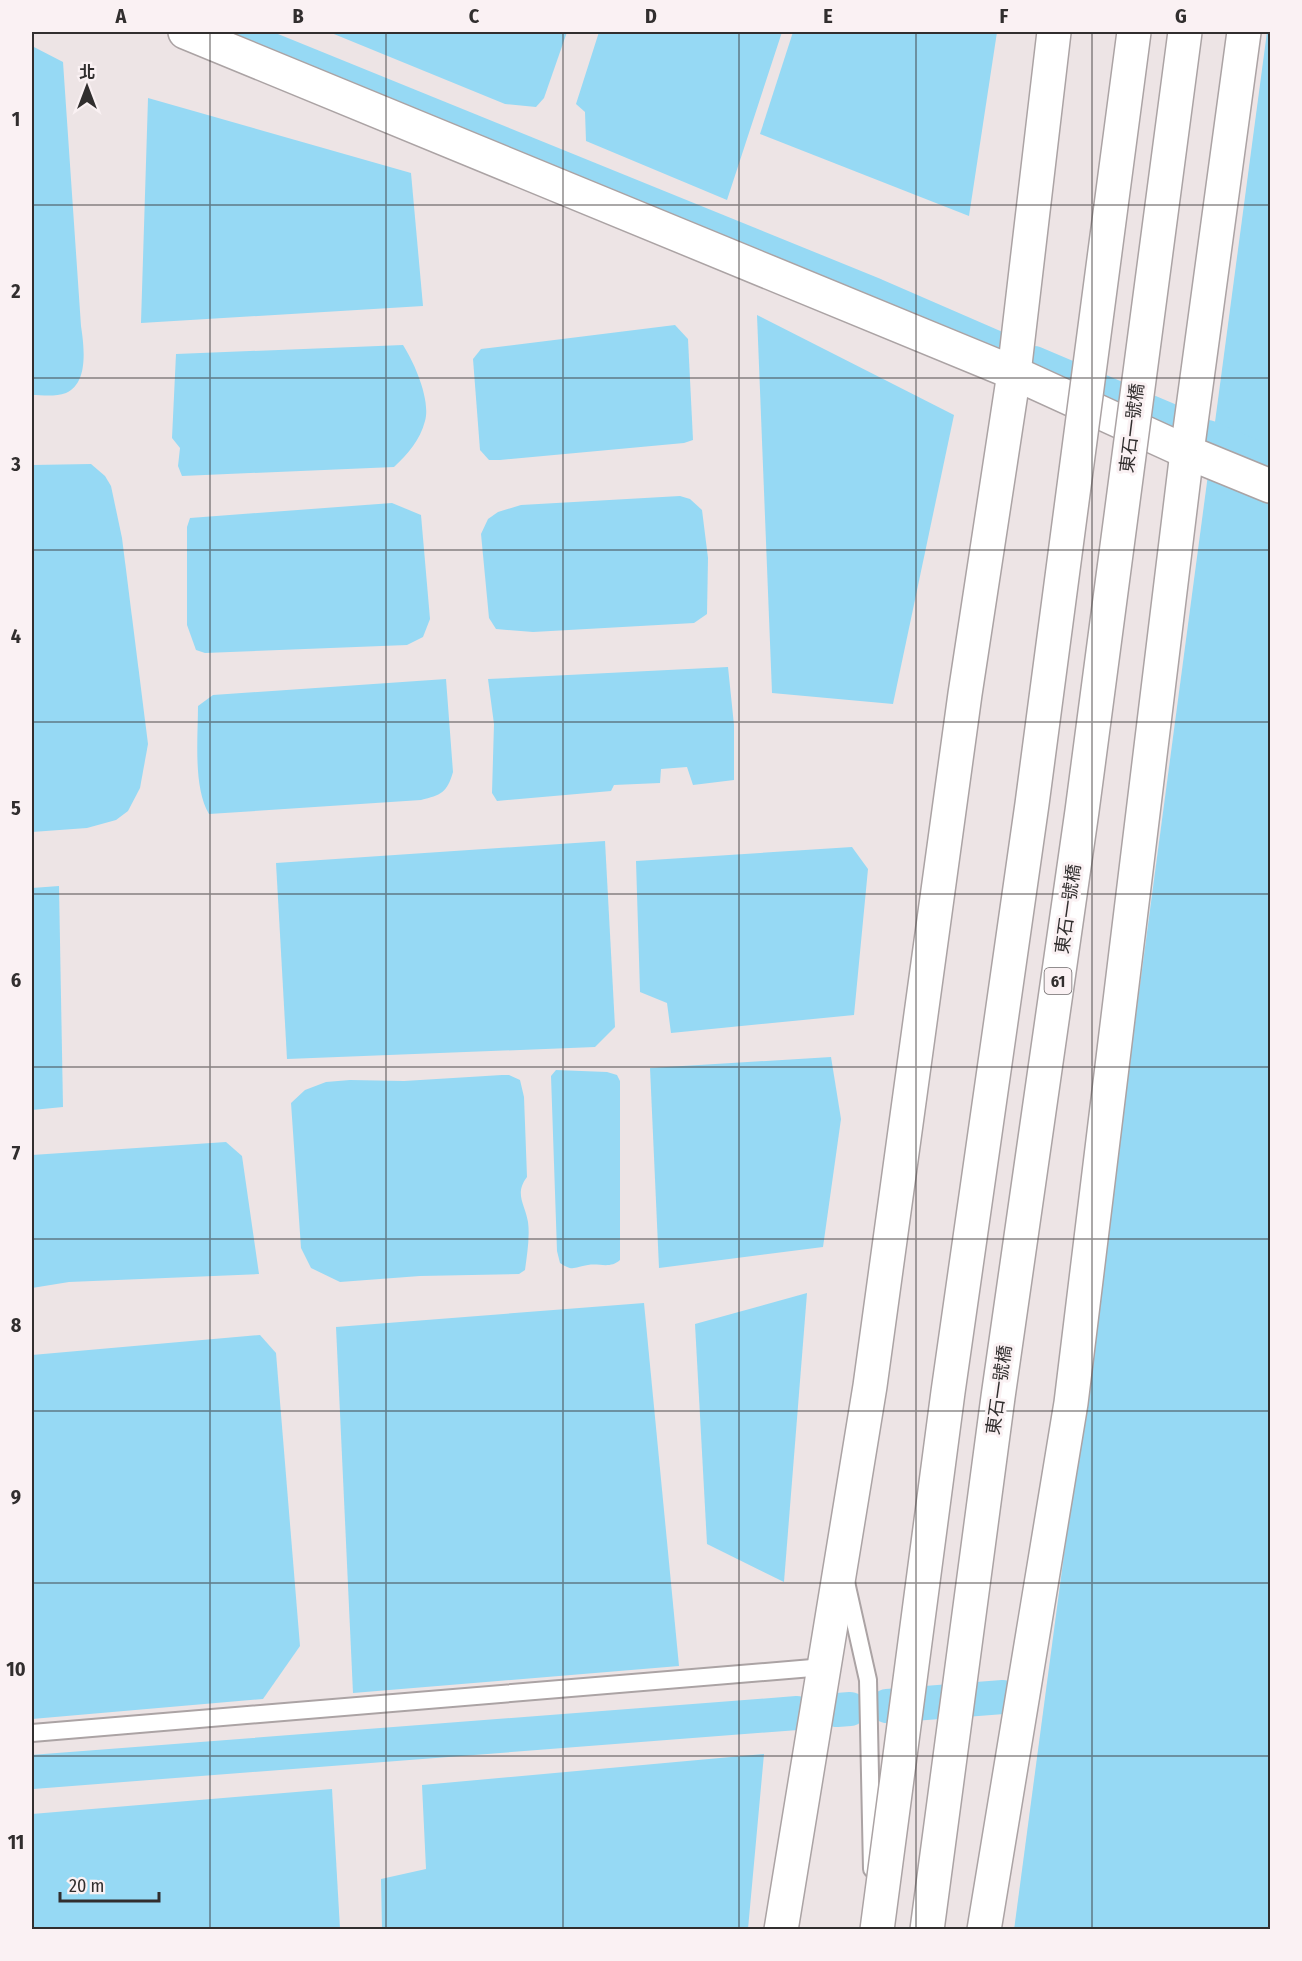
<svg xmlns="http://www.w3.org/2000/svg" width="1302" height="1961" font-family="'Fira Sans Condensed','Noto Sans TC',sans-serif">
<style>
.water{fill:#96d9f4}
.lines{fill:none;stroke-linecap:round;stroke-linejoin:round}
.canal{stroke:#96d9f4;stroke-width:34}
.lane-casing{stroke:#aba3a4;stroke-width:20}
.secondary-casing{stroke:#aba3a4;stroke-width:36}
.lane{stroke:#fff;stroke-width:16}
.secondary{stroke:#fff;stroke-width:33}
.highway-bridge-casing{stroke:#aba3a4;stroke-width:36;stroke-linecap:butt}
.highway-bridge{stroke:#fff;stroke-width:33}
.grid{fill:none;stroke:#312e2e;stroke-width:1.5;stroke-opacity:0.55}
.labels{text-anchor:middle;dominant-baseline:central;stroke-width:6;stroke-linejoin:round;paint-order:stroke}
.shield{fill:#faf1f3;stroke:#6d6869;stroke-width:1.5}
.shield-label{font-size:16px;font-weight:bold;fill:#312e2e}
.street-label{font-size:18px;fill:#312e2e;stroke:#faf1f3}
.neatline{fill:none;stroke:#312e2e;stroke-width:2}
.grid-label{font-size:20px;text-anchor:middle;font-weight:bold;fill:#312e2e}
</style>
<rect width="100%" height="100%" fill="#ede4e5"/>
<!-- water -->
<g class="water">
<path d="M329 32H567L544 98 536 107 505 104Z"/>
<path d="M599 32H782L727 200 586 141 585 112 576 104Z"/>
<path d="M793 32H997L969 216 760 134Z"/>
<path d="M1267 32H1270V1929L1014 1930Z"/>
<path d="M32 46 63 62 81 326C84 346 89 383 66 393 55 397 42 395 32 395Z"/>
<path d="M148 98 411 173 423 306 141 323Z"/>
<path d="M757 315 954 415 893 704 772 693Z"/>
<path d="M675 325 688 339 693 440 684 443 500 460H489L480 450 473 359 481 349Z"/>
<path d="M403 345C414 362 431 400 425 421 420 440 408 454 394 467L182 476 178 466 180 448 172 438 176 354Z"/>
<path d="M91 464 105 476 111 486 122 538 148 744 140 788 128 811 116 820 87 828 32 832V465Z"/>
<path d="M680 496 690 499 702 510 708 558 707 614 694 623 533 632 496 629 489 618 481 534 488 519 498 512 521 505Z"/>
<path d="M392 503 421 515 430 619 423 637 407 645 205 653 196 650 187 625V527L190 518Z"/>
<path d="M728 667 734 725V780L693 785 687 767 661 769 660 783 614 785 611 791 497 801 492 793 494 724 488 679Z"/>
<path d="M446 679 453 772C447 793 441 795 421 800L209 814C193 787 198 738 198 706L213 695Z"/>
<path d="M605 841 615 1027 595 1047 287 1059 276 863Z"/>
<path d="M852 847 868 869 854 1015 671 1033 667 1003 640 992 636 861Z"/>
<path d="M59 886 63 1107 32 1110V888Z"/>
<path d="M831 1057 841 1119 823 1247 659 1268 650 1068Z"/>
<path d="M556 1070 607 1072 617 1075 620 1081V1260C610 1269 600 1263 588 1265 574 1267 573 1272 560 1263L557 1251 551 1076Z"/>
<path d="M502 1075H509L520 1080 524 1097 527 1177C514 1194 525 1204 528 1222 530 1237 527 1255 525 1270L519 1274 420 1276 340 1282 311 1268 301 1248 291 1103 305 1090 326 1082 350 1080 404 1081Z"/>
<path d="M226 1142 242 1156 259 1274 69 1282 32 1288V1155Z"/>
<path d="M807 1293 784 1582 707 1544 695 1324Z"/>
<path d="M644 1303 679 1666 353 1693 336 1327Z"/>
<path d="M260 1335 276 1353 300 1646 263 1699 32 1719V1355Z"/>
<path d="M764 1754 748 1929H382L381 1879 426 1869 422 1785Z"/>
<path d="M332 1789 340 1929H32V1814Z"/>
</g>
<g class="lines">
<!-- canal -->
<g class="canal">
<path d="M228 32 875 295 997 348"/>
<path d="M1034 363 1171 421"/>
<path d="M1208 437 1270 464"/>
<path d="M887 1706 1003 1697"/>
<path d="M837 1710 850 1709"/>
<path d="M32 1772 797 1713"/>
</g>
<!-- lane casing -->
<g class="lane-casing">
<g id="lane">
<path d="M846 1582 868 1680 872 1869"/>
<path d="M32 1733 824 1667"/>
</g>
</g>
<!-- secondary casing -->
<g class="secondary-casing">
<g id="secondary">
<path d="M185 32 1014 373 1187 452 1270 486"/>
<path d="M781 1930 870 1386 965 694 1014 373 1054 32"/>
<path d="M984 1930 1071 1403 1187 452 1244 32"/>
</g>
</g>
<!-- lane -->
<use href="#lane" class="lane"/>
<!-- secondary -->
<use href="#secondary" class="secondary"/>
<!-- highway-bridge casing -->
<g class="highway-bridge-casing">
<g id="highway-bridge">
<path d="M877 1930 948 1392 1032 804 1134 32"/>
<path d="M927 1930 998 1397 1082 811 1185 32"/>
</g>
</g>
<!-- highway-bridge -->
<use href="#highway-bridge" class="highway-bridge"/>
</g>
<!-- grid -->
<path class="grid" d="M210 32V1930M386 32V1930M563 32V1930M739 32V1930M916 32V1930M1092 32V1930M32 205H1270M32 378H1270M32 550H1270M32 722H1270M32 894H1270M32 1067H1270M32 1239H1270M32 1411H1270M32 1583H1270M32 1756H1270"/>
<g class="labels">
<!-- shield labels -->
<rect class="shield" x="1044.5" y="968" width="27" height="26" rx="4.5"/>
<g class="shield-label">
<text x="1058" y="981">61</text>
</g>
<!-- street labels -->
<g class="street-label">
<text transform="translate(1132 428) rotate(-83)">東石一號橋</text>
<text transform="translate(1068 909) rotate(-82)">東石一號橋</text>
<text transform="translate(999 1390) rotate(-82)">東石一號橋</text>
</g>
</g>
<!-- border -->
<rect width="1302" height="1961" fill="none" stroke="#faf1f3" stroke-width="66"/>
<!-- north arrow -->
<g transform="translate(87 87)" stroke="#faf1f3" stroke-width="4.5" paint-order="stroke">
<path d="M0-4.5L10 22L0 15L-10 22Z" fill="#312e2e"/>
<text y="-9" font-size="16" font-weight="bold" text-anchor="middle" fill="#312e2e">北</text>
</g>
<!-- scale -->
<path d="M60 1892v9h99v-9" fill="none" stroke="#312e2e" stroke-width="3"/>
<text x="69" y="1892" font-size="18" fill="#312e2e" stroke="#faf1f3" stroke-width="4.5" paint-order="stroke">20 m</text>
<rect x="33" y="33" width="1236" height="1895" class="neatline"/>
<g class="grid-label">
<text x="121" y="23">A</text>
<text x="298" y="23">B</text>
<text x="474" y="23">C</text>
<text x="651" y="23">D</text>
<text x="828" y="23">E</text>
<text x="1004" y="23">F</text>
<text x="1181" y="23">G</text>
<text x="16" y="126">1</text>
<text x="16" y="298">2</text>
<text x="16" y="471">3</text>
<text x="16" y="643">4</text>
<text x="16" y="815">5</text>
<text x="16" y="987">6</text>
<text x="16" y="1160">7</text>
<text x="16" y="1332">8</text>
<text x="16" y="1504">9</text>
<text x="16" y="1676">10</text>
<text x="16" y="1849">11</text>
</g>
</svg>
